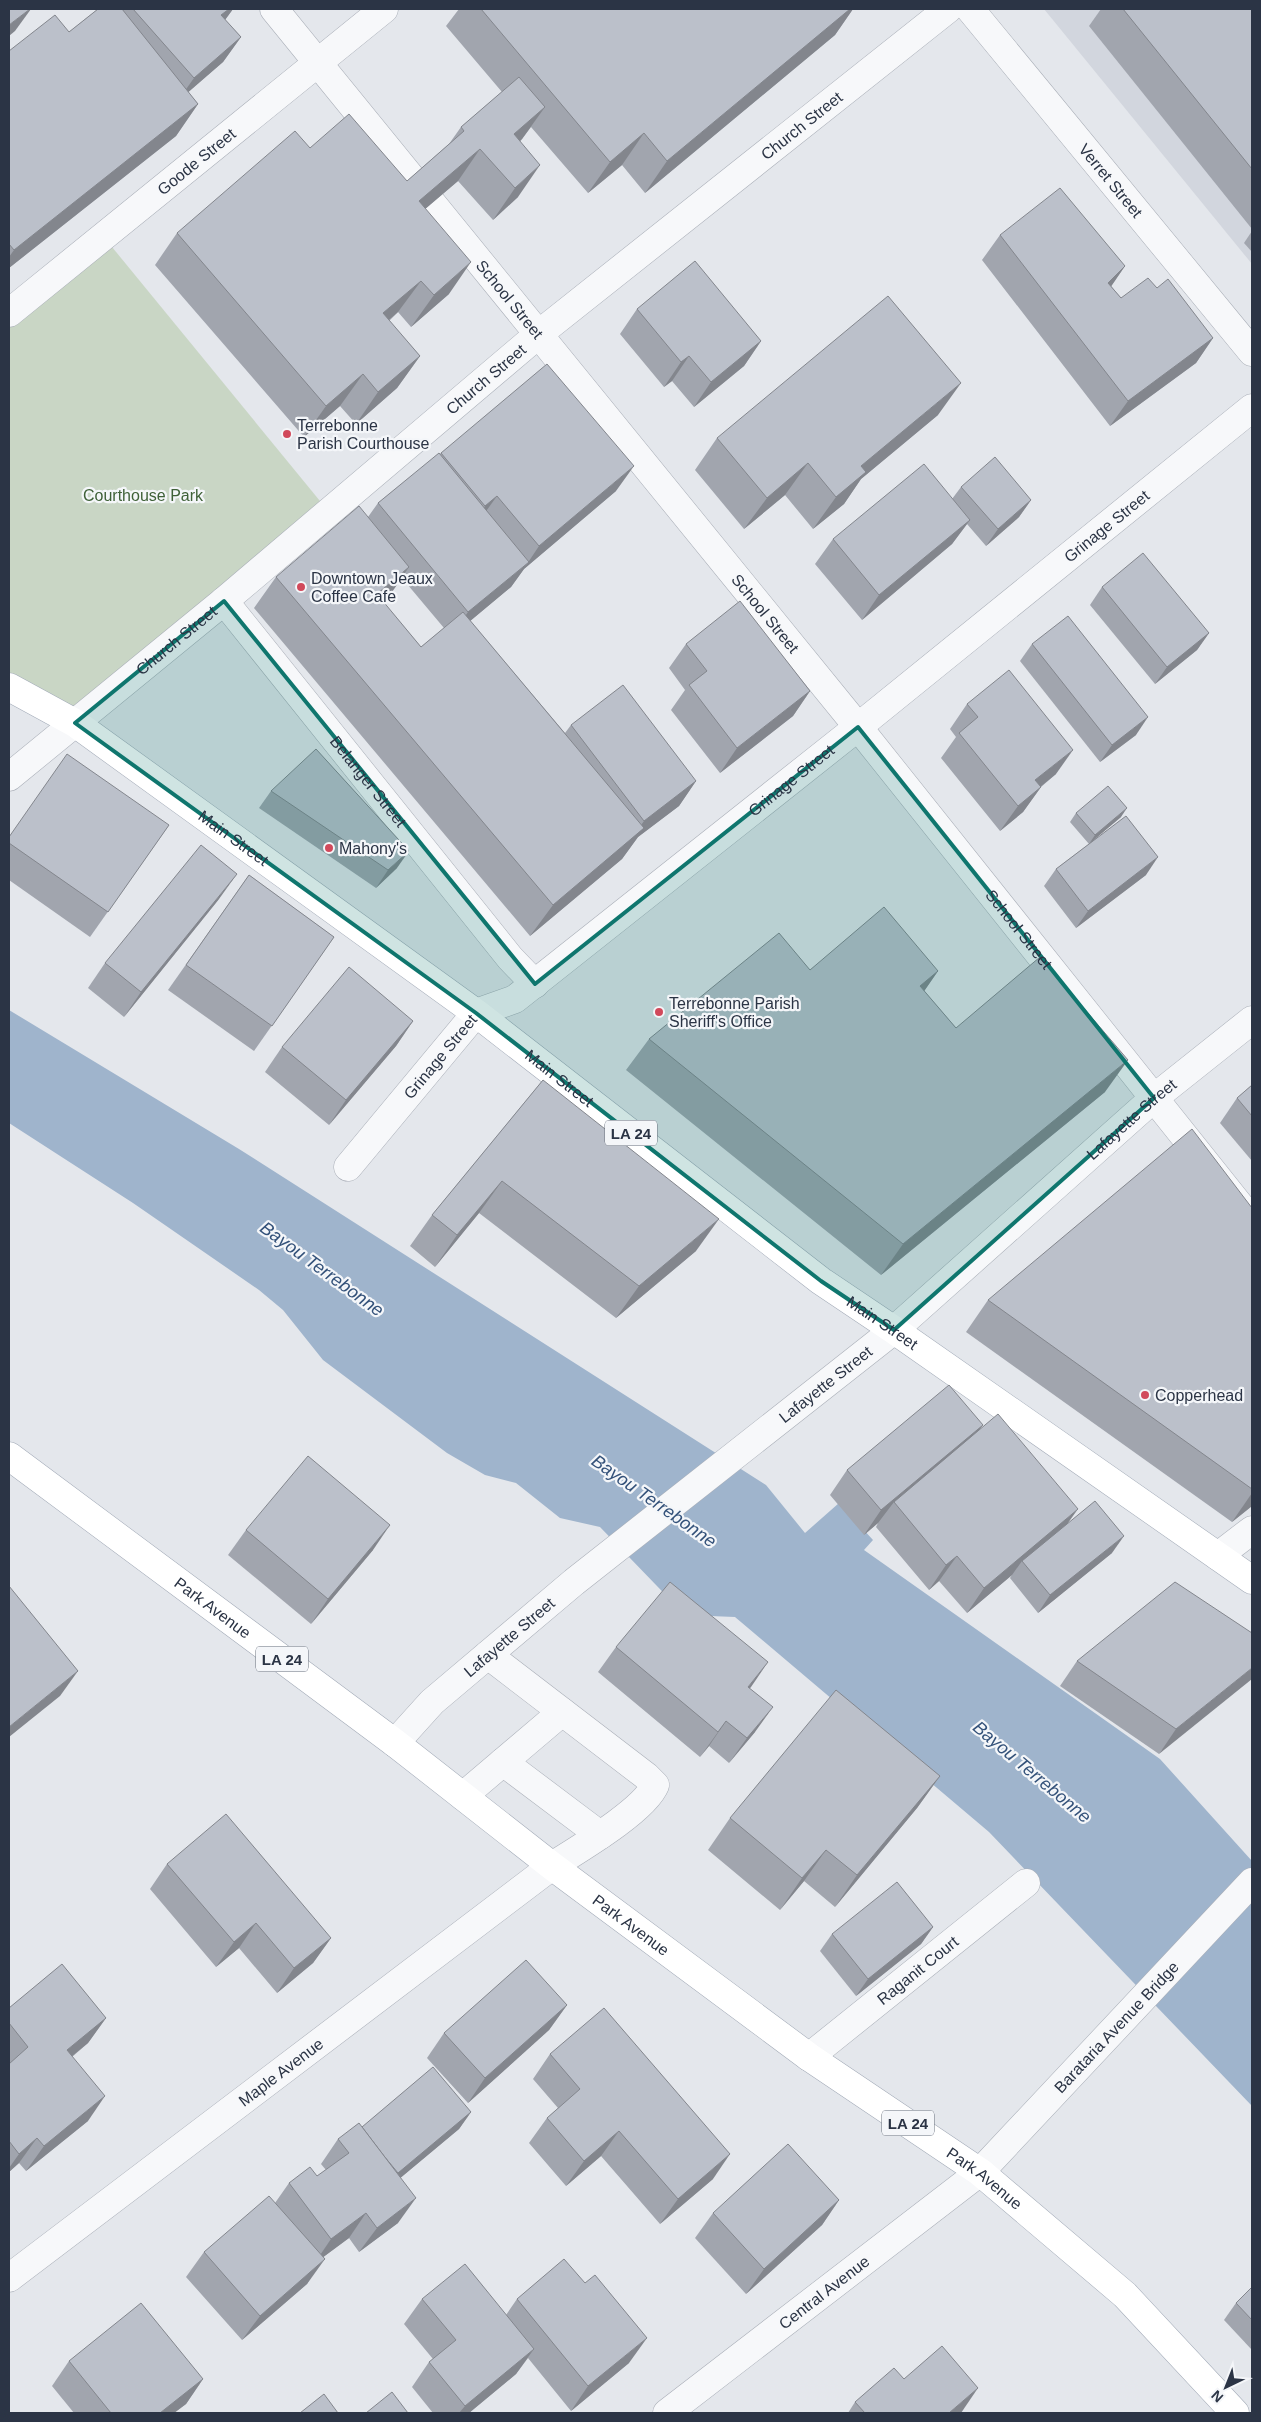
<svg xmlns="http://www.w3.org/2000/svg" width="1261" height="2422" font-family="Arial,sans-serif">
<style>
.built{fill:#d2d6de}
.green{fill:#c9d6c5}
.water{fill:#9fb4cc}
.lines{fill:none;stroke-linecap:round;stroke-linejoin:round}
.minor-casing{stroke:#a9aeb7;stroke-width:29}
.major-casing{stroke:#a3abb8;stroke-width:29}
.minor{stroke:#f7f8fa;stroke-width:28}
.major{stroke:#fff;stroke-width:28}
.wall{fill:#a1a5ae;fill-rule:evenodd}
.shaded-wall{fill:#83868d}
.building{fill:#bbc0ca;stroke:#83868d}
.marked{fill:#0f766e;fill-opacity:0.2;stroke:#0f766e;stroke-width:4;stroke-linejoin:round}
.poi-dot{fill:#d1495b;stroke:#f4f6f9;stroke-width:2}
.labels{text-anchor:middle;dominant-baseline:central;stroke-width:4.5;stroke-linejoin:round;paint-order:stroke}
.shield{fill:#f4f6f9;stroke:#676e7b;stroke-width:1}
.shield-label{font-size:15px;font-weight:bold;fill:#2b3445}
.street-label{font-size:16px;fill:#2b3445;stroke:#f4f6f9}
.poi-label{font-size:16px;fill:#2b3445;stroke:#f4f6f9;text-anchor:start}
.park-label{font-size:16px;fill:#3f6138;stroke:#f4f6f9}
.water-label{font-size:18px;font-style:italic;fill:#34527a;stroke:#f4f6f9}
</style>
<rect width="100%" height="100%" fill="#e4e7ec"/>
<!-- built -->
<path class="built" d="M1044 9H1252V264Z"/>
<!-- green -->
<path class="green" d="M103 236 329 512 75 723 9 687V313Z"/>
<!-- water -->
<path class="water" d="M9 1010 239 1149 766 1485 805 1533 839 1503 873 1540 864 1550 1160 1759 1252 1861V2106L989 1832 735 1617 685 1615 600 1527 560 1518 516 1483 485 1475 447 1453 323 1360 283 1310 259 1290 133 1203 9 1123Z"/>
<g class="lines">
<!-- minor casing -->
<g class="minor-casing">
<g id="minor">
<path id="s1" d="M274 9 858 727 1252 1221"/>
<path id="s2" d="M970 9 1252 352"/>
<path id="s3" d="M9 313 384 9"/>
<path id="s4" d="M224 601 510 958 535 984"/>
<path id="s5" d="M9 777 224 601 540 333 948 9"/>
<path id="s6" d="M348 1167 476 1013 515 999 858 727 1252 408"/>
<path d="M1218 1556 1252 1530"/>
<path id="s7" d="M395 1743 432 1702 574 1582 894 1330 1154 1098 1252 1020"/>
<path d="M503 1762 600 1835"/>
<path d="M463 1796 562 1712"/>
<path id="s8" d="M809 2057 1026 1883"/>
<path id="s9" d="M9 2278 552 1866C577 1850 644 1811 655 1785L646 1776 488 1655"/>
<path id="s10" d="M667 2413 980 2172 1252 1882"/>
</g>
</g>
<!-- major casing -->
<g class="major-casing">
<g id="major">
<path id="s11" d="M9 687 75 723 476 1013 821 1281 894 1330 1252 1580"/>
<path id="s12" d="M9 1456 395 1743 552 1866 809 2057 980 2172 1125 2295 1235 2413"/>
</g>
</g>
<!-- minor -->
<use href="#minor" class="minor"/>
<!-- major -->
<use href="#major" class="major"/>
</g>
<!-- wall -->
<g class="wall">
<path d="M98 9H233L225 20 241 37 223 62 188 92 198 104 176 136 9 268V51L69 32Z"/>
<path d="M459 9H853L835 35 645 193 622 165 588 193 531 127 522 139 520 142 518 197 493 220 458 181 425 209 449 294 411 327 398 312 389 321 420 356 397 388 356 424 340 406 304 437 155 265 177 233 310 148 407 181 449 144 461 127 502 92 446 26Z"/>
<path d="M1101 9H1252V229L1089 26Z"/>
<path d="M1252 231V252L1244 243Z"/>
<path d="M1000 235 1125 266 1111 286 1121 298 1157 288 1213 338 1196 363 1110 426 982 260Z"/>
<path d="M637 309 761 341 744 366 694 407 672 381 664 387 620 334Z"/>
<path d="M938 415 861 479 844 504 813 529 785 495 744 529 695 470 717 438Z"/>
<path d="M441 453 616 491 524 569 511 587 470 621 565 733 571 725 696 781 679 806 638 837 622 859 530 936 254 608 276 577 368 517 378 503ZM402 578 444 628 421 647 383 602 387 599Z"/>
<path d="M961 487 1031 500 1019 517 986 546 967 524 952 544 862 620 815 564 833 539 952 499Z"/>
<path d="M1102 587 1209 633 1197 650 1155 684 1090 605Z"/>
<path d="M686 644 810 691 793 716 720 773 671 710 685 690 669 668Z"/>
<path d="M1032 644 1136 735 1100 762 1020 661Z"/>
<path d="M967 704 1056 774 1041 787 1023 812 1000 831 941 758 956 737 950 729Z"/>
<path d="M271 791 397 868 376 888 259 808Z"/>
<path d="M1076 813 1121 817 1096 838 1146 875 1076 928 1044 886 1056 869 1089 844 1070 822Z"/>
<path d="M169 825 90 937 9 880V837Z"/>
<path d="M249 875 334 937 254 1051 168 990Z"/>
<path d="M219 899 124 1017 88 988 105 963Z"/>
<path d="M810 970 938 971 924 991 956 1028 1105 1092 881 1275 626 1070 649 1039Z"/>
<path d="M413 1021 396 1046 329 1125 265 1072 282 1047Z"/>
<path d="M543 1080 696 1251 616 1318 479 1213 435 1267 410 1246 432 1215Z"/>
<path d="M1252 1085V1161L1220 1123 1237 1098Z"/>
<path d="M1252 1208V1506L1232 1522 966 1332 988 1300Z"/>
<path d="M983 1425 979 1430 1068 1523 1112 1553 1038 1613 1010 1578 1012 1575 967 1613 939 1581 929 1590 876 1527 878 1523 864 1535 830 1495 847 1470Z"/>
<path d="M246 1530 373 1550 311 1624 228 1555Z"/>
<path d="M1252 1633 1159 1754 1060 1686 1077 1661Z"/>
<path d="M616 1647 750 1688 755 1732 729 1763 709 1746 700 1757 598 1672Z"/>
<path d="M940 1776 917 1808 835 1907 804 1881 780 1910 708 1850 730 1818Z"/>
<path d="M167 1864 331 1938 313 1963 277 1993 239 1948 216 1967 150 1889Z"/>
<path d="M933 1927 921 1944 856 1996 820 1951 832 1934Z"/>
<path d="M567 2005 549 2030 468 2103 427 2058 444 2033Z"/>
<path d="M9 2008 106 2018 88 2043 72 2057 88 2121 26 2171 19 2163 9 2172Z"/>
<path d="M550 2054 713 2179 660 2224 601 2156 566 2186 529 2143 547 2118 558 2108 533 2079Z"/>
<path d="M471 2112 459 2129 400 2178 398 2223 359 2252 349 2238 323 2257 307 2284 242 2340 186 2277 204 2252 275 2203 289 2183 317 2176 326 2170 321 2164 338 2139 362 2127Z"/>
<path d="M839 2200 822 2225 746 2294 695 2238 713 2213Z"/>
<path d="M1252 2287V2350L1224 2320 1236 2303Z"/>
<path d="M422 2299 506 2315 517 2299 629 2363 571 2411 528 2358 516 2374 469 2413H433L412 2387 429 2362 433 2359 404 2324Z"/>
<path d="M69 2361 203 2379 186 2404 174 2413H74L52 2386Z"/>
<path d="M904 2379 961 2413H848L855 2402Z"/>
</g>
<!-- shaded-wall -->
<g class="shaded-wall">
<path d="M30 9H31L15 31 9 36V25Z"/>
<path d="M229 9H233L222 24 221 15Z"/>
<path d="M850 9H853L835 35 645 193 667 161Z"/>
<path d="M241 37 223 62 177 102 194 78Z"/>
<path d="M198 104 176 136 9 268V257L14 250Z"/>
<path d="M545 107 522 139 494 164 514 134Z"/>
<path d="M644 133 622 165 588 193 610 162Z"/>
<path d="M480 149 458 181 397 233 419 201Z"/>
<path d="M540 165 518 197 493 220 515 188Z"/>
<path d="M471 262 449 294 411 327 434 295Z"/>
<path d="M1125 266 1108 291V283Z"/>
<path d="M421 281 398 312 360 345 383 313Z"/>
<path d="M1213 338 1196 363 1110 426 1128 401Z"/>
<path d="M761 341 744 366 694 407 711 382Z"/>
<path d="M420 356 397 388 356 424 378 392Z"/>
<path d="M689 356 672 381 664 387 681 362Z"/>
<path d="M363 374 340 406 304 437 326 406Z"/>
<path d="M961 383 938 415 861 479 844 504 813 529 836 497 861 466Z"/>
<path d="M808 463 785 495 744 529 767 498Z"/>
<path d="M634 466 616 491 524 569 511 587 451 637 468 612 527 564 539 546Z"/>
<path d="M497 496 479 521 468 531 485 506Z"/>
<path d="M1031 500 1019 517 986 546 998 529Z"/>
<path d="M970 520 952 544 862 620 879 595Z"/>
<path d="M409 567 387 599 355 626 377 594Z"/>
<path d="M1209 633 1197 650 1155 684 1167 667Z"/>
<path d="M810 691 793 716 720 773 737 748Z"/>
<path d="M1148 717 1136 735 1100 762 1112 745Z"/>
<path d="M1073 750 1056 774 1018 805 1035 780Z"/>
<path d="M696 781 679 806 638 837 622 859 530 936 553 905 632 838 644 821Z"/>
<path d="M1041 787 1023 812 1000 831 1018 806Z"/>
<path d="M1127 808 1121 817 1089 844 1095 835Z"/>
<path d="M409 851 397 868 376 888 388 870Z"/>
<path d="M1158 857 1146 875 1076 928 1088 911Z"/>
<path d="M237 874 219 899 124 1017 141 992Z"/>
<path d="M938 971 916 1003 920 986Z"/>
<path d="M413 1021 396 1046 329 1125 346 1100Z"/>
<path d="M1128 1060 1105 1092 881 1275 903 1244Z"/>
<path d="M502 1181 479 1213 435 1267 457 1235Z"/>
<path d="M719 1219 696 1251 616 1318 639 1286Z"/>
<path d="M983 1425 965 1450 894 1502 878 1523 864 1535 881 1510Z"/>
<path d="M1252 1493V1506L1232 1522Z"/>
<path d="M1078 1509 1060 1534 1022 1561 1012 1575 967 1613 984 1588Z"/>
<path d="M390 1525 373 1550 311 1624 328 1599Z"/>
<path d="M1124 1536 1112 1553 1038 1613 1050 1595Z"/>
<path d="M957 1556 939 1581 929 1590 946 1565Z"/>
<path d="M768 1662 751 1687 730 1712 748 1687Z"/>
<path d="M1252 1668V1679L1159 1754 1176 1729Z"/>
<path d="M78 1671 60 1696 9 1737V1727Z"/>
<path d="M773 1707 755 1732 729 1763 747 1738Z"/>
<path d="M726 1721 709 1746 700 1757 718 1732Z"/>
<path d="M940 1776 917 1808 835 1907 857 1875Z"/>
<path d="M826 1850 804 1881 780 1910 802 1878Z"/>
<path d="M256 1923 239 1948 216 1967 234 1942Z"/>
<path d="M933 1927 921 1944 856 1996 868 1979Z"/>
<path d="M331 1938 313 1963 277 1993 294 1968Z"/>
<path d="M567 2005 549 2030 468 2103 485 2078Z"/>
<path d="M106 2018 88 2043 49 2075 67 2050Z"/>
<path d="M105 2096 88 2121 26 2171 44 2146Z"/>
<path d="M471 2112 459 2129 386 2190 398 2173Z"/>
<path d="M619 2131 601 2156 566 2186 584 2161Z"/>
<path d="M37 2138 19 2163 9 2172V2168L19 2154Z"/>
<path d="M730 2154 713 2179 660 2224 678 2199Z"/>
<path d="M416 2198 398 2223 359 2252 377 2228Z"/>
<path d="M839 2200 822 2225 746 2294 764 2269Z"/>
<path d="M366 2213 349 2238 314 2264 331 2239Z"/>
<path d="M325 2259 307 2284 242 2340 260 2316Z"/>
<path d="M647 2338 629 2363 571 2411 588 2386Z"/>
<path d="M534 2349 516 2374 469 2413H459L465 2406Z"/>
<path d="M203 2379 186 2404 174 2413H160Z"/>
<path d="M978 2388 961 2413H949Z"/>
</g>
<!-- building -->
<g class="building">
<path d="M9 9H30L9 25Z"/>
<path d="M98 9H122L198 104 14 250 9 244V51L55 15 69 32Z"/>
<path d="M133 9H229L221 15 241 37 194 78Z"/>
<path d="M481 9H850L667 161 644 133 610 162Z"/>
<path d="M1123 9H1252V169Z"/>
<path d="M519 77 545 107 514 134 540 165 515 188 480 149 419 201 471 262 434 295 421 281 383 313 420 356 378 392 363 374 326 406 177 233 295 131 310 148 349 114 407 181 464 131 461 127Z"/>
<path d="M1060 188 1125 266 1108 283 1121 298 1148 278 1157 288 1168 279 1213 338 1128 401 1000 235Z"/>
<path d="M695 261 761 341 711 382 689 356 681 362 637 309Z"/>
<path d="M888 296 961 383 861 466 866 472 836 497 808 463 767 498 717 438Z"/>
<path d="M547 364 634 466 539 546 497 496 485 506 441 453Z"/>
<path d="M439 453 529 562 468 612 378 503Z"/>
<path d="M995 457 1031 500 998 529 961 487Z"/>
<path d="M924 464 970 520 879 595 833 539Z"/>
<path d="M359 506 409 567 377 594 421 647 463 612 644 828 553 905 276 577Z"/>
<path d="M1143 553 1209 633 1167 667 1102 587Z"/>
<path d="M740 601 810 691 737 748 689 685 707 671 686 644Z"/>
<path d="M1068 616 1148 717 1112 745 1032 644Z"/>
<path d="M1009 670 1073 750 1035 780 1041 787 1018 806 959 733 978 717 967 704Z"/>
<path d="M623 685 696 781 644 821 571 725Z"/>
<path d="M316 749 409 851 388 870 271 791Z"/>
<path d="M67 754 169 825 108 912 9 843V837Z"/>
<path d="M1108 786 1127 808 1095 835 1076 813Z"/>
<path d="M1126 816 1158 857 1088 911 1056 869Z"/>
<path d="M201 845 237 874 141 992 105 963Z"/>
<path d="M249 875 334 937 272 1026 186 965Z"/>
<path d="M884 907 938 971 920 986 956 1028 1040 957 1128 1060 903 1244 649 1039 779 933 810 970Z"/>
<path d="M349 967 413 1021 346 1100 282 1047Z"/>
<path d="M543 1080 719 1219 639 1286 502 1181 457 1235 432 1215Z"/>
<path d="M1252 1085V1116L1237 1098Z"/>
<path d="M1192 1129 1252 1208V1489L988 1300Z"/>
<path d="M949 1385 983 1425 881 1510 847 1470Z"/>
<path d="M998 1414 1078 1509 984 1588 957 1556 946 1565 894 1502Z"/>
<path d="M308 1456 390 1525 328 1599 246 1530Z"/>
<path d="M1095 1501 1124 1536 1050 1595 1022 1561Z"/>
<path d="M670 1582 768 1662 748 1687 773 1707 747 1738 726 1721 718 1732 616 1647Z"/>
<path d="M1175 1582 1252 1633V1668L1176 1729 1077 1661Z"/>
<path d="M9 1586 78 1671 9 1727Z"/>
<path d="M836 1690 940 1776 857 1875 826 1850 802 1878 730 1818Z"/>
<path d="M226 1814 331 1938 294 1968 256 1923 234 1942 167 1864Z"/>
<path d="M897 1882 933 1927 868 1979 832 1934Z"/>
<path d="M526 1960 567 2005 485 2078 444 2033Z"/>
<path d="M62 1964 106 2018 67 2050 105 2096 44 2146 37 2138 19 2154 9 2141V2064L28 2047 9 2023V2008Z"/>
<path d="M604 2008 730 2154 678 2199 619 2131 584 2161 547 2118 580 2089 550 2054Z"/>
<path d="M433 2067 471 2112 398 2173 384 2156 362 2127Z"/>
<path d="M359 2123 416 2198 377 2228 366 2213 331 2239 289 2183 310 2167 317 2176 349 2153 338 2139Z"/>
<path d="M788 2144 839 2200 764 2269 713 2213Z"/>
<path d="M269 2196 325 2259 260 2316 204 2252Z"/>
<path d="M564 2259 585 2283 595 2275 647 2338 588 2386 517 2299Z"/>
<path d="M465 2264 534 2349 465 2406 429 2362 456 2340 422 2299Z"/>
<path d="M1252 2287V2320L1236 2303Z"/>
<path d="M141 2303 203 2379 160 2413H111L69 2361Z"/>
<path d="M942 2346 978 2388 949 2413H865L855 2402 894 2368 904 2379Z"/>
<path d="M392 2392 408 2413H366Z"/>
<path d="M324 2394 338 2413H300Z"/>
</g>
<!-- marked area -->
<path class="marked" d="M224 601 535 984 858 727 1154 1098 894 1330 821 1281 476 1013 75 723Z"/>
<!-- markers -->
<g class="poi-dot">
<circle cx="287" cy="434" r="5"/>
<circle cx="301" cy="587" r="5"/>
<circle cx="329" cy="848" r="5"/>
<circle cx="659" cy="1012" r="5"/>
<circle cx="1145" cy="1395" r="5"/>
</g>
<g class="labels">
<!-- shield labels -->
<g class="shield">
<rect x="605" y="1120.5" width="52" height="25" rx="4"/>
<rect x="256" y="1646.5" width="52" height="25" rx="4"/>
<rect x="882" y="2110.5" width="52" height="25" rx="4"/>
</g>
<g class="shield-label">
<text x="631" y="1133">LA 24</text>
<text x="282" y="1659">LA 24</text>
<text x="908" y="2123">LA 24</text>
</g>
<!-- street labels -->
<g class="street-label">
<text stroke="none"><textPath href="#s5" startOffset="1026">Church Street</textPath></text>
<text stroke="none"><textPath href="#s3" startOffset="241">Goode Street</textPath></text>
<text stroke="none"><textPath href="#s2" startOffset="222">Verret Street</textPath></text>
<text stroke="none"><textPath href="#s1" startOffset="374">School Street</textPath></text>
<text stroke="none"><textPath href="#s5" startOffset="621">Church Street</textPath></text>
<text stroke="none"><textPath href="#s6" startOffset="999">Grinage Street</textPath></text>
<text stroke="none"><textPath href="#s1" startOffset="779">School Street</textPath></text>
<text stroke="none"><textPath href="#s5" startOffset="216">Church Street</textPath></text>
<text stroke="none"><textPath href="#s6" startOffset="594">Grinage Street</textPath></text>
<text stroke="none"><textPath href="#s4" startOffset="231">Belanger Street</textPath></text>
<text stroke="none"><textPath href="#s11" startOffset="271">Main Street</textPath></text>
<text stroke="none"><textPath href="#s1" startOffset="1184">School Street</textPath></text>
<text stroke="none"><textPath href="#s6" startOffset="144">Grinage Street</textPath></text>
<text stroke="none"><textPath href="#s11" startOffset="676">Main Street</textPath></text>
<text stroke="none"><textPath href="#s7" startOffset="966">Lafayette Street</textPath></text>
<text stroke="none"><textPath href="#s11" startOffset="1081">Main Street</textPath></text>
<text stroke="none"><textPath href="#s7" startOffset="561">Lafayette Street</textPath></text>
<text stroke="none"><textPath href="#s12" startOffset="254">Park Avenue</textPath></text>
<text stroke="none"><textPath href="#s7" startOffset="156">Lafayette Street</textPath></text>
<text stroke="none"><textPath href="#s12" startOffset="779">Park Avenue</textPath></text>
<text stroke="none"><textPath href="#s8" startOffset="139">Raganit Court</textPath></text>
<text stroke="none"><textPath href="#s10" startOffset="594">Barataria Avenue Bridge</textPath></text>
<text stroke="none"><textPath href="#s9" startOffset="341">Maple Avenue</textPath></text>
<text stroke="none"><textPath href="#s12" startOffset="1214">Park Avenue</textPath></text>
<text stroke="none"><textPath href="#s10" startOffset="198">Central Avenue</textPath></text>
</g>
<!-- poi labels -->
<g class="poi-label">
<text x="297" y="425">Terrebonne<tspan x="297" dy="18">Parish Courthouse</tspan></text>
<text x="311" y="578">Downtown Jeaux<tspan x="311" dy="18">Coffee Cafe</tspan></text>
<text x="339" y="848">Mahony's</text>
<text x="669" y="1003">Terrebonne Parish<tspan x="669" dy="18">Sheriff's Office</tspan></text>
<text x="1155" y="1395">Copperhead</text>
</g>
<!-- park labels -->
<g class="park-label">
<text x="143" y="495">Courthouse Park</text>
</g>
<!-- water labels -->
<g class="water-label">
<text transform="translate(322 1269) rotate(36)">Bayou Terrebonne</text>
<text transform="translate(654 1501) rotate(35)">Bayou Terrebonne</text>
<text transform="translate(1032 1772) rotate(40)">Bayou Terrebonne</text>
</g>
</g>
<!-- border -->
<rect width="1261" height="2422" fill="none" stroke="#2b3445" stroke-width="20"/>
<!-- north arrow -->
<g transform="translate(1226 2387) rotate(223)" stroke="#f4f6f9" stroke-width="4" paint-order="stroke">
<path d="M0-4L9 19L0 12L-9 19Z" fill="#2b3445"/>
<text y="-8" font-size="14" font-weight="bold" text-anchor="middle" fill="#2b3445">N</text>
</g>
</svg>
